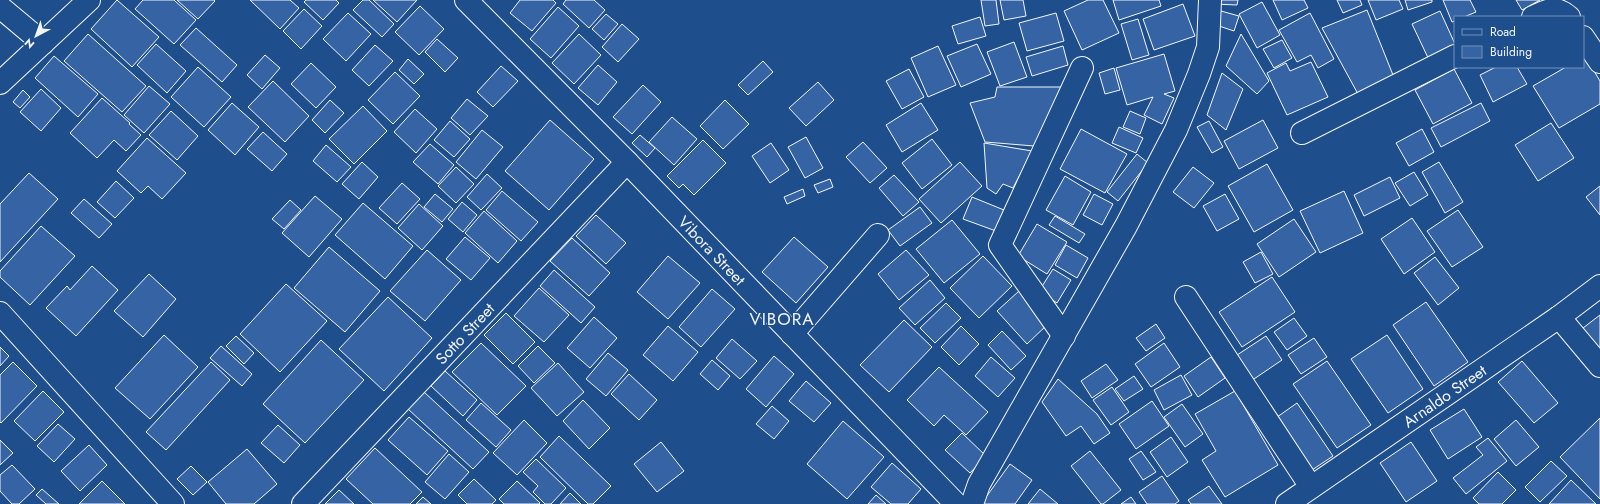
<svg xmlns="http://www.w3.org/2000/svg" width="1600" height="504" font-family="Jost,sans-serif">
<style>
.building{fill:#3563a3;stroke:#f2f6ff}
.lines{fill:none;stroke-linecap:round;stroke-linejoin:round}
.minor-casing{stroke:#f2f6ff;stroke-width:24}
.minor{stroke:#1f4e8c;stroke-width:22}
.labels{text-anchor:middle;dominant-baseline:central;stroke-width:3;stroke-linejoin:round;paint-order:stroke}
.street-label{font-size:16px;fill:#f2f6ff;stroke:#1f4e8c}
.neighbourhood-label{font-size:17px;letter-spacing:1px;fill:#f2f6ff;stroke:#1f4e8c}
</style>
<rect width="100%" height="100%" fill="#1f4e8c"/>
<!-- building -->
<g class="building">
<path d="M117 0 159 37 132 67 91 29Z"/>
<path d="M143 0H174L196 20 174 44 135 9Z"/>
<path d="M177 0H214L215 1 198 19Z"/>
<path d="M250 0H290L299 8 280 29Z"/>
<path d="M306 0H336L339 3 323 20 304 2Z"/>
<path d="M363 0H369L394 24 382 37 353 10Z"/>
<path d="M373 0H417L397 22Z"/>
<path d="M520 0H553L556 3 532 31 510 13Z"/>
<path d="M566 0H594L605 10 589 28 563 4Z"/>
<path d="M981 0H996L999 24 985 26Z"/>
<path d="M1000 0H1023L1026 16 1004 20Z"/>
<path d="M1088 0H1103L1119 33 1082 50 1064 11Z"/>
<path d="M1113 0H1159L1161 6 1119 20Z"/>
<path d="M1215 0H1238L1237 5 1214 4Z"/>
<path d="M1273 0H1304L1308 8 1282 20Z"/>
<path d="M1337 0H1360L1362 5 1343 13Z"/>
<path d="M1368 0H1399L1403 9 1376 20Z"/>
<path d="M1405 0H1432V2L1408 10Z"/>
<path d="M1443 0H1470L1476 12 1464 17H1455V21L1452 22Z"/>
<path d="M1516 0H1540L1522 10Z"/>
<path d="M1262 2 1280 35 1257 48 1239 14Z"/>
<path d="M1183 4 1195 36 1154 50 1143 19Z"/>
<path d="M420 6 444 29 419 55 395 32Z"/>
<path d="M558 7 579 26 551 58 530 39Z"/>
<path d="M304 9 322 26 301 49 283 31Z"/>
<path d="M1367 10 1395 80 1358 94 1322 28Z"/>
<path d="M1221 11 1239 16 1234 31 1216 25Z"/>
<path d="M1440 11 1455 44V54L1431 64 1412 24Z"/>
<path d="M348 13 371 34 346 61 323 39Z"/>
<path d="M1056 13 1064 41 1027 51 1019 23Z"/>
<path d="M1310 13 1334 59 1318 68 1311 55 1297 62 1279 30Z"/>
<path d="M606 14 618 24 604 40 592 29Z"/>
<path d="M980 17 986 36 958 44 952 26Z"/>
<path d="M1138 19 1149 55 1132 60 1121 24Z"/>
<path d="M622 24 639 39 618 62 602 47Z"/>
<path d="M196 28 237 65 222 82 180 45Z"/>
<path d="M88 34 146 86 122 112 64 61Z"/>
<path d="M579 34 601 55 574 84 552 63Z"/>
<path d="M1241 34 1269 81 1257 94 1226 66Z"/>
<path d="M437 39 458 58 445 72 425 52Z"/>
<path d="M1282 40 1292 58 1274 68 1263 49Z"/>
<path d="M1014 42 1027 77 1000 86 987 52Z"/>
<path d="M156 44 186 71 167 93 137 65Z"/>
<path d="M977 44 991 74 961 87 947 56Z"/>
<path d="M375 45 393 61 369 86 352 70Z"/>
<path d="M938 46 956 85 928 97 911 58Z"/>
<path d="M1063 46 1068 65 1032 76 1026 57Z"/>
<path d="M1164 54 1175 91 1164 94 1174 98 1162 124 1144 115 1153 97 1127 105 1116 68Z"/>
<path d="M265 55 280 68 262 89 247 75Z"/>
<path d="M54 56 98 94 78 117 35 78Z"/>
<path d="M1585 56 1600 81V104L1559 128 1533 86 1566 67H1583V57Z"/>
<path d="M408 59 424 74 414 84 399 70Z"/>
<path d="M763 61 773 72 748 95 738 85Z"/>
<path d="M1311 62 1328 97 1287 115 1267 73 1286 63 1290 71Z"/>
<path d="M311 63 336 87 316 108 291 84Z"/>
<path d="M598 65 617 82 598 105 578 88Z"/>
<path d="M501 66 518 81 493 107 477 92Z"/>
<path d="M198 67 231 97 204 127 171 97Z"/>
<path d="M1496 67H1517L1527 84 1493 102 1480 75Z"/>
<path d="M1114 68 1120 90 1105 94 1099 73Z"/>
<path d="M909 69 924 97 902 109 886 81Z"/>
<path d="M1454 69 1472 103 1433 124 1415 90Z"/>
<path d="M395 72 420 96 393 124 368 100Z"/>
<path d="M1222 73 1243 89 1226 130 1207 115Z"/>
<path d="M273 81 309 116 285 142 248 107Z"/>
<path d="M818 82 834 100 806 126 789 108Z"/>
<path d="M643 85 661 102 632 134 613 117Z"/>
<path d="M149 86 170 104 144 133 124 115Z"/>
<path d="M997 87H1062L1034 146 985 142 970 103 995 97Z"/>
<path d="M41 89 61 108 41 131 20 112Z"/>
<path d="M23 90 30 97 20 108 13 102Z"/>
<path d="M102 98 130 123 129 124 141 135 126 151 114 140 97 158 70 133Z"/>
<path d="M467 99 488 116 470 135 451 118Z"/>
<path d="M330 100 344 113 325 133 312 120Z"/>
<path d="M725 100 749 124 723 149 700 126Z"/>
<path d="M232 103 259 127 235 155 208 130Z"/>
<path d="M921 103 938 130 902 152 886 125Z"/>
<path d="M1481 103 1490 121 1441 147 1431 128Z"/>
<path d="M363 106 387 131 354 164 329 139Z"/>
<path d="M415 109 437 129 416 153 394 132Z"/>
<path d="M171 111 198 136 177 160 149 135Z"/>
<path d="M1130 111 1146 118 1140 134 1123 127Z"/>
<path d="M672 117 697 139 674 165 649 142Z"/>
<path d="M550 120 594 159 549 210 505 171Z"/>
<path d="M1263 120 1278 148 1239 169 1224 141Z"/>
<path d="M450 121 470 139 454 157 434 140Z"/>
<path d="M1209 121 1223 147 1212 153 1197 127Z"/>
<path d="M1551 123 1574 158 1538 181 1515 145Z"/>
<path d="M1119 127 1143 138 1136 153 1112 143Z"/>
<path d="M1081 129 1127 154 1105 193 1060 169Z"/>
<path d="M1422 129 1434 152 1409 166 1396 143Z"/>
<path d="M482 130 503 147 476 179 456 162Z"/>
<path d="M263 132 287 154 272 171 247 149Z"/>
<path d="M640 135 655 148 647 157 632 143Z"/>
<path d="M806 137 823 168 805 178 788 147Z"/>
<path d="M147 138 186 173 162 199 148 186 141 193 117 171Z"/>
<path d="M932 139 952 165 922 189 902 163Z"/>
<path d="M703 140 726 163 694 195 683 184 679 188 667 176Z"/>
<path d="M863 142 887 168 870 183 846 157Z"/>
<path d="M771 143 789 170 770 183 752 156Z"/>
<path d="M984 143 1032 151 1013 188 1003 184 996 194 987 188Z"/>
<path d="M430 144 454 165 438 184 413 162Z"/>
<path d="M326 145 351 167 337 182 313 161Z"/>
<path d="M1137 154 1148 163 1118 201 1107 192Z"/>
<path d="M362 162 378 177 359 199 342 184Z"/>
<path d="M960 162 982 186 941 223 919 199Z"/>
<path d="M1439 162 1463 202 1445 213 1422 172Z"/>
<path d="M1267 164 1293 210 1254 232 1228 186Z"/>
<path d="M456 167 474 184 456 203 438 186Z"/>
<path d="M1193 167 1214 183 1194 208 1173 192Z"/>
<path d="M1414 172 1428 195 1410 206 1395 183Z"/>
<path d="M29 173 58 199 0 262V204Z"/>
<path d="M487 174 502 188 481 210 467 197Z"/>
<path d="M894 175 919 202 903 216 879 188Z"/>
<path d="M1065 176 1091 192 1073 225 1046 210Z"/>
<path d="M1390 177 1400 198 1364 216 1354 195Z"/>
<path d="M830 179 833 187 818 193 814 185Z"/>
<path d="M116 181 134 198 115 218 97 202Z"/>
<path d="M402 183 420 199 397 224 379 208Z"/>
<path d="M1600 186V215L1586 197Z"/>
<path d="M803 189 805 196 787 204 784 197Z"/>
<path d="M502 191 538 222 521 241 486 210Z"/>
<path d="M1344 191 1363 233 1320 253 1300 211Z"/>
<path d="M435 194 453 209 442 222 424 207Z"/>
<path d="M1094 194 1113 204 1102 225 1083 215Z"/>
<path d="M1225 194 1239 219 1217 231 1203 206Z"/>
<path d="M315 196 342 219 309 257 282 233Z"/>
<path d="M972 197 1004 210 996 231 963 219Z"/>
<path d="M84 199 112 224 99 238 71 213Z"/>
<path d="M290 200 301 210 284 229 272 219Z"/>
<path d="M462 202 477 215 463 232 448 219Z"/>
<path d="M363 203 413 246 385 279 335 235Z"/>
<path d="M419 204 443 226 422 250 398 228Z"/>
<path d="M920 207 932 223 900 246 888 230Z"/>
<path d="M1458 210 1483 247 1452 267 1427 231Z"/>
<path d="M484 211 517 241 498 263 465 233Z"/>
<path d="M596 215 626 243 606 264 576 236Z"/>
<path d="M1055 216 1085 234 1079 243 1049 225Z"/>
<path d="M1412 218 1435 252 1404 274 1381 239Z"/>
<path d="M1294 219 1316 252 1279 277 1257 244Z"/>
<path d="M952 220 980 254 944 283 916 249Z"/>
<path d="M1037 224 1067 242 1047 274 1018 256Z"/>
<path d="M41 226 75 256 30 305 0 277V271Z"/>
<path d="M465 237 490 258 471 280 446 259Z"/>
<path d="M794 237 828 267 796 303 762 272Z"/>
<path d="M572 238 610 273 589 296 550 261Z"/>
<path d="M1066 245 1088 258 1077 278 1055 265Z"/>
<path d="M329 247 380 291 345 332 294 288Z"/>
<path d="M427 250 461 280 425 321 390 291Z"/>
<path d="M906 250 929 275 899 300 878 274Z"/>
<path d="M1261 252 1273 274 1255 283 1243 262Z"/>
<path d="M668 256 700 283 668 319 637 292Z"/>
<path d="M983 256 1012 286 979 318 950 288Z"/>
<path d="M1435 257 1459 288 1438 305 1414 273Z"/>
<path d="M92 266 118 290 76 336 46 308 67 286 70 290Z"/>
<path d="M1053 269 1071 280 1057 303 1039 291Z"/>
<path d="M554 270 595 307 581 323 540 286Z"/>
<path d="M149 274 176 299 143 337 114 311Z"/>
<path d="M1272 277 1295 312 1242 347 1219 312Z"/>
<path d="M930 280 945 298 915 325 899 308Z"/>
<path d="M286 284 327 321 280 372 240 334Z"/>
<path d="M539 288 569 315 544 342 514 316Z"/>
<path d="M712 289 735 309 701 347 679 327Z"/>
<path d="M1019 291 1049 323 1027 344 997 311Z"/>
<path d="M388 297 432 338 384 391 339 349Z"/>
<path d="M1426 302 1468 362 1434 386 1393 325Z"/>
<path d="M946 303 961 318 935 343 920 328Z"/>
<path d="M506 313 535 342 513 364 484 335Z"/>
<path d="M1600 315V351L1583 328Z"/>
<path d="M594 317 617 338 590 368 567 348Z"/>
<path d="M1294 318 1307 336 1287 350 1274 332Z"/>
<path d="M904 320 932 347 889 392 860 365Z"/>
<path d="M1156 324 1165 338 1146 351 1136 338Z"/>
<path d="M668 326 698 352 673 381 643 355Z"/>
<path d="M961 326 979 344 959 365 941 347Z"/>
<path d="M1002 331 1026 356 1011 370 988 345Z"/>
<path d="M164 335 198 367 150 419 115 388Z"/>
<path d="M1387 335 1423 389 1388 413 1351 359Z"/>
<path d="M236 336 254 353 244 364 226 346Z"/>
<path d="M1266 336 1282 360 1251 381 1234 357Z"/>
<path d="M1314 338 1327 357 1301 374 1288 355Z"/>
<path d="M732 339 757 361 740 379 716 358Z"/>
<path d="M321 340 364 380 305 443 263 404Z"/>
<path d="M481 343 526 386 497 415 452 372Z"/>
<path d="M1164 343 1180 367 1151 387 1135 364Z"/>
<path d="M221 346 252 374 242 386 210 358Z"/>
<path d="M538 346 555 363 534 383 518 366Z"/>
<path d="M0 347 9 356 0 366Z"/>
<path d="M608 353 628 370 606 396 586 379Z"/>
<path d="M774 356 794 374 766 407 746 389Z"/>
<path d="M991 357 1015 378 998 397 975 376Z"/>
<path d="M1211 357 1225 378 1198 397 1184 376Z"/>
<path d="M712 360 730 376 718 390 700 374Z"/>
<path d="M1327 361 1371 425 1337 448 1293 384Z"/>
<path d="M1522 361 1558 403 1534 423 1498 382Z"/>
<path d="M13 362 37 386 1 423 0 422V375Z"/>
<path d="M211 362 230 380 166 450 146 432Z"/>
<path d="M558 363 584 392 557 416 531 388Z"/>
<path d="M1106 364 1118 380 1092 398 1081 381Z"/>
<path d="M939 367 988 412 966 435 944 415 934 426 907 400Z"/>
<path d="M445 371 477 400 463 416 431 386Z"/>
<path d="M629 374 657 400 639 420 611 394Z"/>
<path d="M1181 375 1192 395 1164 410 1154 390Z"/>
<path d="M1134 376 1143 389 1124 401 1115 389Z"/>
<path d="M1058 379 1097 414 1110 433 1094 444 1081 426 1066 436 1042 402Z"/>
<path d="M806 381 831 403 814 422 789 401Z"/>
<path d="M1112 387 1129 412 1111 425 1093 400Z"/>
<path d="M43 391 64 412 35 441 14 421Z"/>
<path d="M1235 391 1278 465 1225 497 1202 460 1216 451 1195 414Z"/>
<path d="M424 392 489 452 473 469 408 409Z"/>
<path d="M583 400 610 428 589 449 563 421Z"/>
<path d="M1152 401 1169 426 1136 449 1119 424Z"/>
<path d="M481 403 511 430 496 447 466 420Z"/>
<path d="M1297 403 1333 456 1306 474 1270 422Z"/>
<path d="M1182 404 1203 434 1185 447 1164 417Z"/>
<path d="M772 406 789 421 774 439 756 424Z"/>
<path d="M1464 409 1482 437 1448 459 1430 430Z"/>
<path d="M409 417 448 451 427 475 388 440Z"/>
<path d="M1600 418V499L1560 457Z"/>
<path d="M524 420 547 443 517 475 493 453Z"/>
<path d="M1516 420 1539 447 1516 466 1494 439Z"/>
<path d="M843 421 884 457 847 499 807 464Z"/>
<path d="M58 424 75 439 54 462 37 446Z"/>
<path d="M278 425 300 445 284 463 261 443Z"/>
<path d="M962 433 986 456 970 473 945 450Z"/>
<path d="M559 436 611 486 593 504H588L540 457Z"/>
<path d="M1171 437 1188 462 1167 477 1150 452Z"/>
<path d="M1488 438 1507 461 1466 494 1453 478 1483 455 1476 447Z"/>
<path d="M0 440 13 453 0 465Z"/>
<path d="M661 442 684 471 657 492 634 464Z"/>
<path d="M1411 442 1437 481 1406 502 1380 463Z"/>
<path d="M89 445 107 465 80 491 61 471Z"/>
<path d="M375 448 422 492 410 504H373L346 479Z"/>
<path d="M247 449 277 484 254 504H226L208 482Z"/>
<path d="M1090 451 1121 490 1103 504H1101L1071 466Z"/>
<path d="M1141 451 1156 472 1143 480 1129 459Z"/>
<path d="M449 454 469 472 445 499 425 482Z"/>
<path d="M536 459 566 488 551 504H545L533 492 538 486 523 472Z"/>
<path d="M1551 461 1567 476 1540 502 1525 487Z"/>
<path d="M892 463 921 489 908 504H891L871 487Z"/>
<path d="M1010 464 1032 480 1015 504H981Z"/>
<path d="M12 465 35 489 19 504H12L0 491V475Z"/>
<path d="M191 466 207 482 193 495 177 479Z"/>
<path d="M1498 472 1516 490 1502 504H1479L1473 498Z"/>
<path d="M1162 476 1179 501 1175 504H1147L1139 492Z"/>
<path d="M474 479 496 500 492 504H467L458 495Z"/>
<path d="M1571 480 1596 504H1549Z"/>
<path d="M102 481 125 504H79Z"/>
<path d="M517 481 540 503 539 504H504L499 499Z"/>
<path d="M1209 486 1222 504H1191L1188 500Z"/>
<path d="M42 489 59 504H46L36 495Z"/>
<path d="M1040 489 1058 504H1028Z"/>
<path d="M339 490 354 504H325Z"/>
<path d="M570 493 581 504H560Z"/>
<path d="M876 495 886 504H868Z"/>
<path d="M423 497 431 504H416Z"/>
<path d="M1131 497 1136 504H1121Z"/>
</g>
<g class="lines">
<!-- minor casing -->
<g class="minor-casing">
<g id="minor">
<path id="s1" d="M466 0 627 162 956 504"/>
<path d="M0 7 43 43"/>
<path d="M1533 17C1548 10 1555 5 1569 17"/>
<path d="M1583 37 1600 62"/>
<path d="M0 83 89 0"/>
<path d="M1302 133 1455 56"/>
<path d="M1186 297 1311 487"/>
<path d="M0 313 173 504"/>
<path d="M1559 317 1600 366"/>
<path d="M792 334 878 235"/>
<path d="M1064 336 1000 245 1082 68"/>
<path id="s2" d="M303 504 627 162"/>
<path d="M972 504 979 484 1126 226 1176 130 1199 74 1208 47 1210 0"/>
<path id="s3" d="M1287 504 1559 317 1600 286"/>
</g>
</g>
<!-- minor -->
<use href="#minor" class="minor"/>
</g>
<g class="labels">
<!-- street labels -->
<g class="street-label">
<text stroke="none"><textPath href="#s1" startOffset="351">Vibora Street</textPath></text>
<text stroke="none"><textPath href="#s2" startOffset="235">Sotto Street</textPath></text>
<text stroke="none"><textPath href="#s3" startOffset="191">Arnaldo Street</textPath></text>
</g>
<!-- neighbourhood labels -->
<g class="neighbourhood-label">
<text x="782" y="319">VIBORA</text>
</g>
</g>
<!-- legend -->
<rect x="1454" y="16" width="130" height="52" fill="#1f4e8c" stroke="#7391ba"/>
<rect x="1462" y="29" width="20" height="6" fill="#1f4e8c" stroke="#7391ba"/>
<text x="1490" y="36" font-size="12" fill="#f2f6ff">Road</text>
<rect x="1462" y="46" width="20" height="12" fill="#3563a3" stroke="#7391ba"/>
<text x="1490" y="56" font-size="12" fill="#f2f6ff">Building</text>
<!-- north arrow -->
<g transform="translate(36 36) rotate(221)" stroke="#1f4e8c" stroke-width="3" paint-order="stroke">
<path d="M0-3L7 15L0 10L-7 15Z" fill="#f2f6ff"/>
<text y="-6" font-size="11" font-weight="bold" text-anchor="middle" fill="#f2f6ff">N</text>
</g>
</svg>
